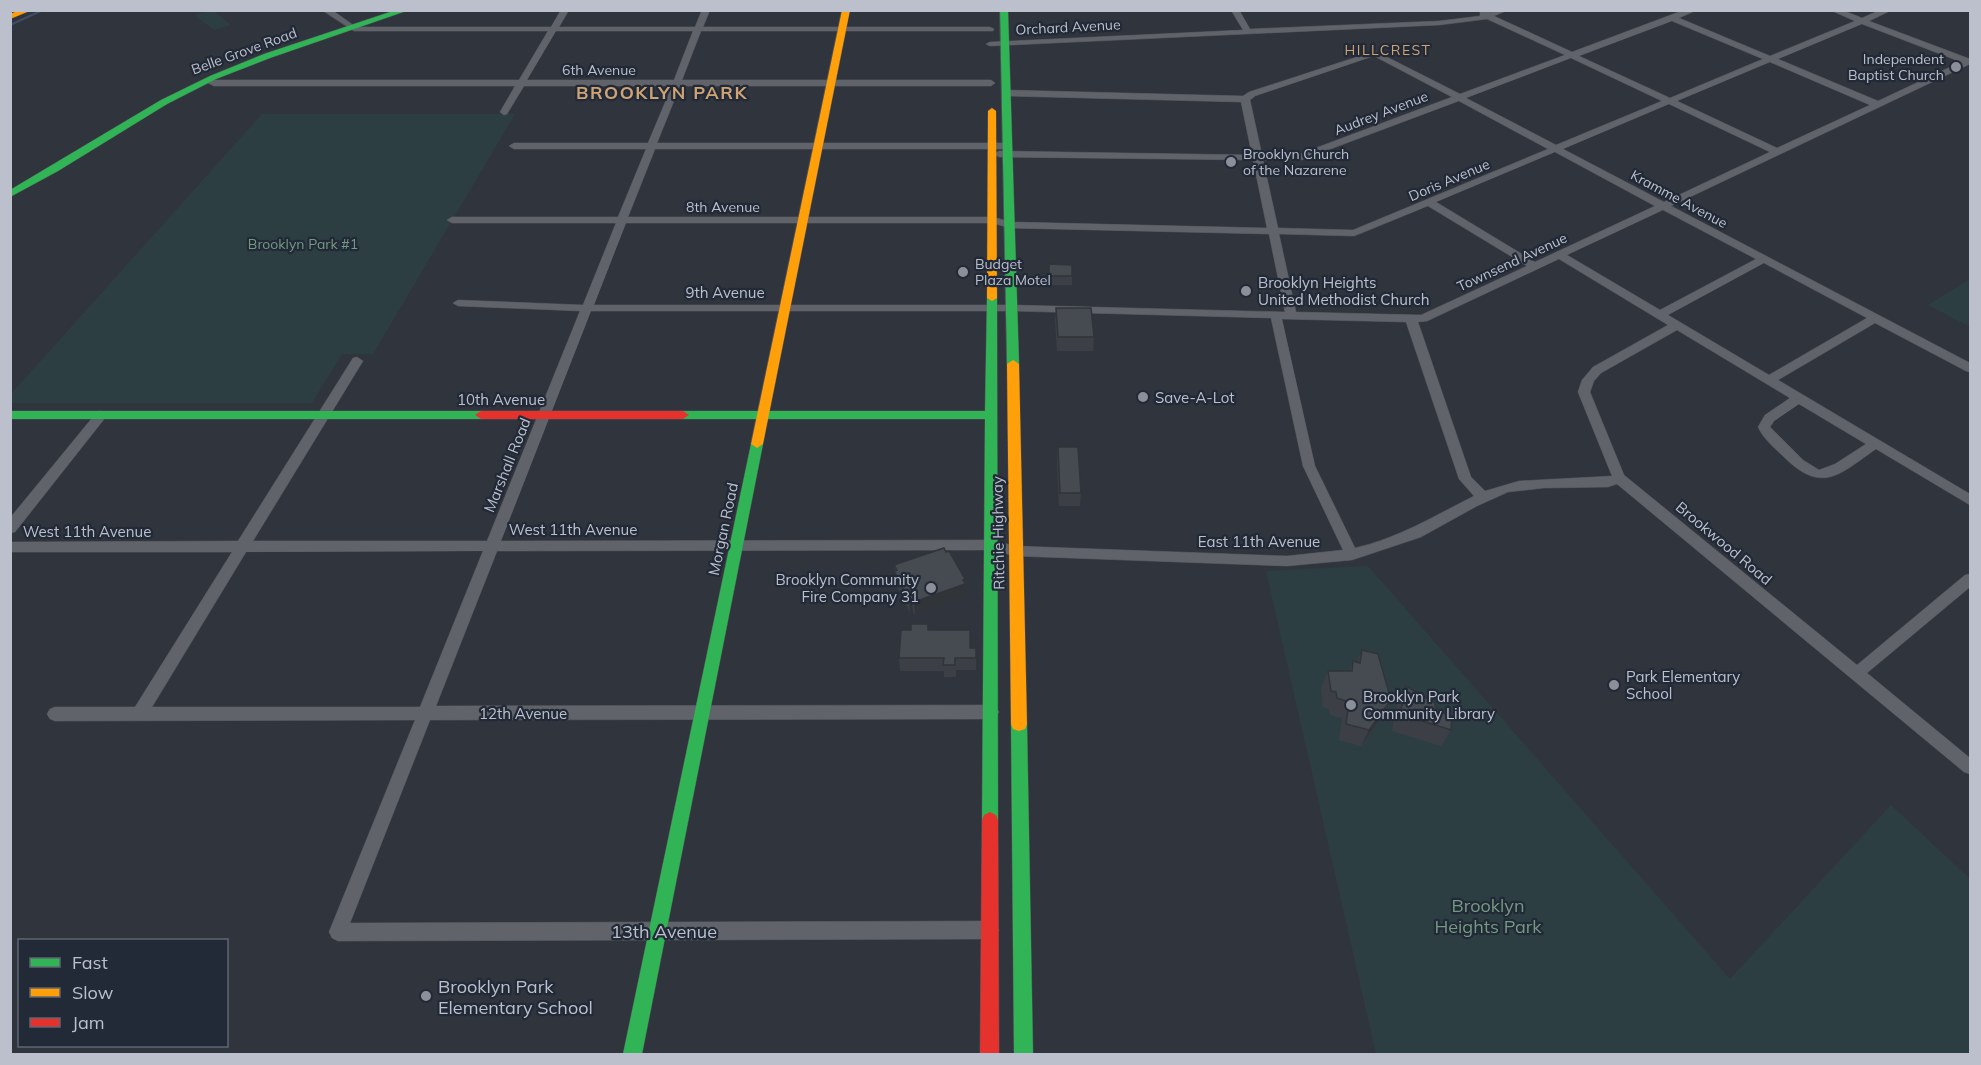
<svg xmlns="http://www.w3.org/2000/svg" width="1981" height="1065" font-family="Mulish,sans-serif">
<style>
.green{fill:#2d3e43}
.lines{fill:none;stroke-linecap:round;stroke-linejoin:round}
.stream{stroke:#414d67;stroke-width:2}
.street-casing{stroke:#4e5057;stroke-width:1}
.fast-casing{stroke:#4e5057;stroke-width:1}
.slow-casing{stroke:#4e5057;stroke-width:1}
.jam-casing{stroke:#4e5057;stroke-width:1}
.street{fill:#60636a;fill-rule:evenodd}
.fast{fill:#30b455;fill-rule:evenodd}
.slow{fill:#ff9f0a;fill-rule:evenodd}
.jam{fill:#e5322d;fill-rule:evenodd}
.wall{fill:#3c4046}
.shaded-wall{fill:#313439}
.building{fill:#464a51;stroke:#313439;stroke-width:1.5}
.poi-dot{fill:#8a8f9a;stroke:#222937;stroke-width:2}
.labels{text-anchor:middle;dominant-baseline:central;stroke-width:4.5;stroke-linejoin:round;paint-order:stroke}
.far-street-label{font-size:14px;fill:#bbc0cc;stroke:#222937}
.far-neighbourhood-label{font-size:14px;letter-spacing:1.5px;fill:#cfa373;stroke:#222937}
.far-poi-label{font-size:14px;fill:#bbc0cc;stroke:#222937;text-anchor:start}
.far-park-label{font-size:14px;fill:#749a81;stroke:#222937}
.poi-label{font-size:15px;fill:#bbc0cc;stroke:#222937;text-anchor:start}
.street-label{font-size:15px;fill:#bbc0cc;stroke:#222937}
.far-district-label{font-size:18px;font-weight:bold;letter-spacing:1.5px;fill:#cfa373;stroke:#222937}
.near-park-label{font-size:18px;fill:#749a81;stroke:#222937}
.near-street-label{font-size:18px;fill:#bbc0cc;stroke:#222937}
.near-poi-label{font-size:18px;fill:#bbc0cc;stroke:#222937;text-anchor:start}
</style>
<rect width="100%" height="100%" fill="#30343c"/>
<!-- green -->
<g class="green">
<path d="M212 10 231 25 214 30 194 15Z"/>
<path d="M262 114H515L373 354H342L312 403H11V394Z"/>
<path d="M1970 279V327L1928 305Z"/>
<path d="M1368 566 1730 979 1891 805 1970 879V1054H1376L1266 571Z"/>
</g>
<g class="lines">
<!-- stream -->
<path class="stream" d="M10 25 43 10"/>
<!-- street casing -->
<g class="street-casing">
<g id="street">
<path d="M322 10H332L356 27H551L561 10H569L559 27H695L702 10H710L703 27H990L994 29 993 31H701L682 80H991L995 83 991 86H680L657 143H1003L1008 146 1003 149H655L628 217H993L1011 222 1267 228 1253 160 999 157 994 154 999 151 1252 155 1241 102 1006 96 1002 93 1006 90 1243 96 1249 92 1375 51 1460 94 1565 55 1487 19 1439 25 990 46 986 44 990 42 1243 30 1231 10H1239L1250 29 1439 21 1480 16V12H1483L1508 10 1494 16 1572 52 1684 10H1697L1679 18 1770 56 1855 21 1830 10H1842L1862 18 1880 10H1892L1869 21 1970 59V64L1671 206 1970 363V372L1966 371 1875 323 1778 380 1970 494V505L1876 449C1840 474 1823 494 1786 459 1776 449 1764 440 1758 427L1765 415 1790 398 1677 330 1601 373 1594 381 1590 392 1624 475 1857 665 1965 575 1970 574V587L1867 673 1970 758V774L1964 772 1617 484 1608 487 1544 488 1508 492 1477 506 1421 537 1352 560 1287 566 1015 556 992 550 497 551 436 706 991 705 996 707 999 712 996 717 991 719 430 720 350 923 990 921 996 924 999 930 996 936 990 939 338 941 332 938 329 932 415 720 55 721 50 719 47 714 50 709 55 707H135L232 552H10V542L238 541 353 358 357 357 363 361 253 541H487L580 311 458 306 453 303 458 300 583 305 616 223H452L447 220 452 217H618L646 149H514L509 146 514 143H648L672 86H524L507 114 504 115 500 112 515 86H214L204 81 208 78 215 80H519L548 31H354ZM1672 21 1763 59 1670 98 1579 56ZM1862 24 1961 62 1878 101 1778 59ZM556 31H693L674 80H527ZM1374 56 1452 97 1297 155H1262L1250 100 1255 96ZM1571 58 1662 101 1556 145 1466 98ZM1770 62 1870 105 1777 148 1677 101ZM1459 101 1548 149 1353 230 1278 228 1263 160H1301ZM1669 104 1770 152 1664 202 1563 149ZM1555 152 1655 206 1535 262 1436 202ZM1428 206 1527 266 1421 315 1296 312 1279 234 1354 236ZM1663 210 1756 259 1660 310 1567 255ZM626 223H992L1010 228 1269 234 1285 312 1012 305H594ZM1559 259 1668 325 1593 367 1582 380 1578 392 1612 476 1519 481 1485 491 1471 477 1418 322 1427 321ZM1764 263 1867 318 1769 375 1668 315ZM591 311H1012L1271 318 1303 466 1343 550 1287 556 1015 546 992 540 501 541ZM1282 319 1406 322 1459 479 1474 496C1434 516 1399 538 1355 548L1315 466ZM1799 404 1866 444 1835 464 1819 470 1803 460 1770 427 1774 421ZM483 551 420 707H152L246 552Z"/>
<path d="M101 411 107 415 105 418 15 532 10 533V518L97 412Z"/>
</g>
</g>
<!-- fast casing -->
<g class="fast-casing">
<g id="fast">
<path d="M396 10H409L270 58 216 79 167 104 58 171 10 197V190L161 100 210 76 264 54Z"/>
<path d="M1000 10H1008L1019 364 1013 368 1007 364Z"/>
<path d="M992 295 997 298 998 820 996 825 990 828 984 825 982 820 985 419H683L677 415 683 411H985L987 298Z"/>
<path d="M10 411H481L487 415 481 419H10Z"/>
<path d="M757 440 763 444 642 1054H623L751 444Z"/>
<path d="M1019 717 1025 719 1027 724 1033 1054H1014L1011 724 1013 719Z"/>
</g>
</g>
<!-- slow casing -->
<g class="slow-casing">
<g id="slow">
<path d="M20 10H32L10 19V14Z"/>
<path d="M842 10H850L763 444 757 448 751 444Z"/>
<path d="M992 108 996 111 997 298 992 301 987 298 988 111Z"/>
<path d="M1013 360 1019 364 1027 724 1025 729 1019 731 1013 729 1011 724 1007 364Z"/>
</g>
</g>
<!-- jam casing -->
<g class="jam-casing">
<g id="jam">
<path d="M481 411H683L689 415 683 419H481L475 415Z"/>
<path d="M990 812 996 815 998 820 999 1054H980L982 820 984 815Z"/>
</g>
</g>
<!-- street -->
<use href="#street" class="street"/>
<!-- fast -->
<use href="#fast" class="fast"/>
<!-- slow -->
<use href="#slow" class="slow"/>
<!-- jam -->
<use href="#jam" class="jam"/>
</g>
<!-- wall -->
<g class="wall">
<path d="M1049 264 1072 276V285H1049Z"/>
<path d="M1056 308 1094 337 1093 351H1057L1055 321Z"/>
<path d="M1058 447 1081 493 1080 506H1059L1057 461Z"/>
<path d="M894 565 965 579V597L915 615 913 612 910 613 896 584Z"/>
<path d="M929 630 971 648H976V670H956V677H944V671H900L899 658Z"/>
<path d="M1362 650 1382 716 1361 746 1339 740 1342 718 1330 715 1329 709 1323 707 1321 688 1328 671H1349L1353 661 1357 662Z"/>
<path d="M1406 686 1435 707 1451 730 1441 746 1392 731 1397 702Z"/>
</g>
<!-- shaded-wall -->
<g class="shaded-wall">
<path d="M965 579V597L915 615 914 602Z"/>
<path d="M912 599 913 612 910 613 909 600Z"/>
<path d="M1391 700 1382 716 1361 746 1369 730Z"/>
</g>
<!-- building -->
<g class="building">
<path d="M1049 264 1072 265V276H1049Z"/>
<path d="M1056 308H1091L1094 337H1058Z"/>
<path d="M1058 447H1078L1081 493H1060Z"/>
<path d="M944 548 946 552 949 551 965 579 963 580 965 584 914 602 912 599 909 600 894 571 897 570 894 565Z"/>
<path d="M911 624H928V630H970V648H976V658H955V665H943L944 658H899L901 630H911Z"/>
<path d="M1362 650 1378 654 1391 700 1369 730 1346 724 1349 702 1337 698 1336 692 1331 691 1328 671H1352L1353 661 1360 663Z"/>
<path d="M1406 686 1435 703V707L1452 718 1451 730 1400 714Z"/>
</g>
<!-- markers -->
<g class="poi-dot">
<circle cx="1956" cy="67" r="6"/>
<circle cx="1231" cy="162" r="6"/>
<circle cx="963" cy="272" r="6"/>
<circle cx="1246" cy="291" r="6"/>
<circle cx="1143" cy="397" r="6"/>
<circle cx="931" cy="588" r="6"/>
<circle cx="1614" cy="685" r="6"/>
<circle cx="1351" cy="705" r="6"/>
<circle cx="426" cy="996" r="6"/>
</g>
<g class="labels">
<!-- far-street labels -->
<g class="far-street-label">
<text transform="translate(1068 27) rotate(-3)">Orchard Avenue</text>
<text transform="translate(244 51) rotate(-20)">Belle Grove Road</text>
<text x="599" y="70">6th Avenue</text>
<text transform="translate(1381 113) rotate(-21)">Audrey Avenue</text>
<text transform="translate(1449 180) rotate(-23)">Doris Avenue</text>
<text transform="translate(1679 199) rotate(28)">Kramme Avenue</text>
<text x="723" y="207">8th Avenue</text>
<text transform="translate(1512 262) rotate(-25)">Townsend Avenue</text>
</g>
<!-- far-neighbourhood labels -->
<g class="far-neighbourhood-label">
<text x="1388" y="50">HILLCREST</text>
</g>
<!-- far-poi labels -->
<g class="far-poi-label">
<text x="1944" y="59" text-anchor="end">Independent<tspan x="1944" dy="16">Baptist Church</tspan></text>
<text x="1243" y="154">Brooklyn Church<tspan x="1243" dy="16">of the Nazarene</tspan></text>
<text x="975" y="264">Budget<tspan x="975" dy="16">Plaza Motel</tspan></text>
</g>
<!-- far-park labels -->
<g class="far-park-label">
<text x="303" y="244">Brooklyn Park #1</text>
</g>
<!-- poi labels -->
<g class="poi-label">
<text x="1258" y="282">Brooklyn Heights<tspan x="1258" dy="17">United Methodist Church</tspan></text>
<text x="1155" y="397">Save-A-Lot</text>
<text x="919" y="579" text-anchor="end">Brooklyn Community<tspan x="919" dy="17">Fire Company 31</tspan></text>
<text x="1626" y="676">Park Elementary<tspan x="1626" dy="17">School</tspan></text>
<text x="1363" y="696">Brooklyn Park<tspan x="1363" dy="17">Community Library</tspan></text>
</g>
<!-- street labels -->
<g class="street-label">
<text x="725" y="292">9th Avenue</text>
<text x="501" y="399">10th Avenue</text>
<text transform="translate(507 465) rotate(-68)">Marshall Road</text>
<text x="573" y="529">West 11th Avenue</text>
<text transform="translate(723 529) rotate(-78)">Morgan Road</text>
<text x="87" y="531">West 11th Avenue</text>
<text transform="translate(998 533) rotate(-91)">Ritchie Highway</text>
<text x="1259" y="541">East 11th Avenue</text>
<text transform="translate(1724 543) rotate(40)">Brookwood Road</text>
<text x="523" y="713">12th Avenue</text>
</g>
<!-- far-district labels -->
<g class="far-district-label">
<text x="662" y="92">BROOKLYN PARK</text>
</g>
<!-- near-park labels -->
<g class="near-park-label">
<text x="1488" y="905">Brooklyn<tspan x="1488" dy="21">Heights Park</tspan></text>
</g>
<!-- near-street labels -->
<g class="near-street-label">
<text x="664" y="931">13th Avenue</text>
</g>
<!-- near-poi labels -->
<g class="near-poi-label">
<text x="438" y="986">Brooklyn Park<tspan x="438" dy="21">Elementary School</tspan></text>
</g>
</g>
<!-- border -->
<rect width="1981" height="1065" fill="none" stroke="#bbc0cc" stroke-width="24"/>
<!-- legend -->
<rect x="18" y="939" width="210" height="108" fill="#222937" stroke="#5f6573" stroke-width="1.5"/>
<rect x="30" y="958" width="30" height="9" fill="#30b455" stroke="#5f6573" stroke-width="1.5"/>
<text x="72" y="969" font-size="18" fill="#bbc0cc">Fast</text>
<rect x="30" y="988" width="30" height="9" fill="#ff9f0a" stroke="#5f6573" stroke-width="1.5"/>
<text x="72" y="999" font-size="18" fill="#bbc0cc">Slow</text>
<rect x="30" y="1018" width="30" height="9" fill="#e5322d" stroke="#5f6573" stroke-width="1.5"/>
<text x="72" y="1029" font-size="18" fill="#bbc0cc">Jam</text>
</svg>
